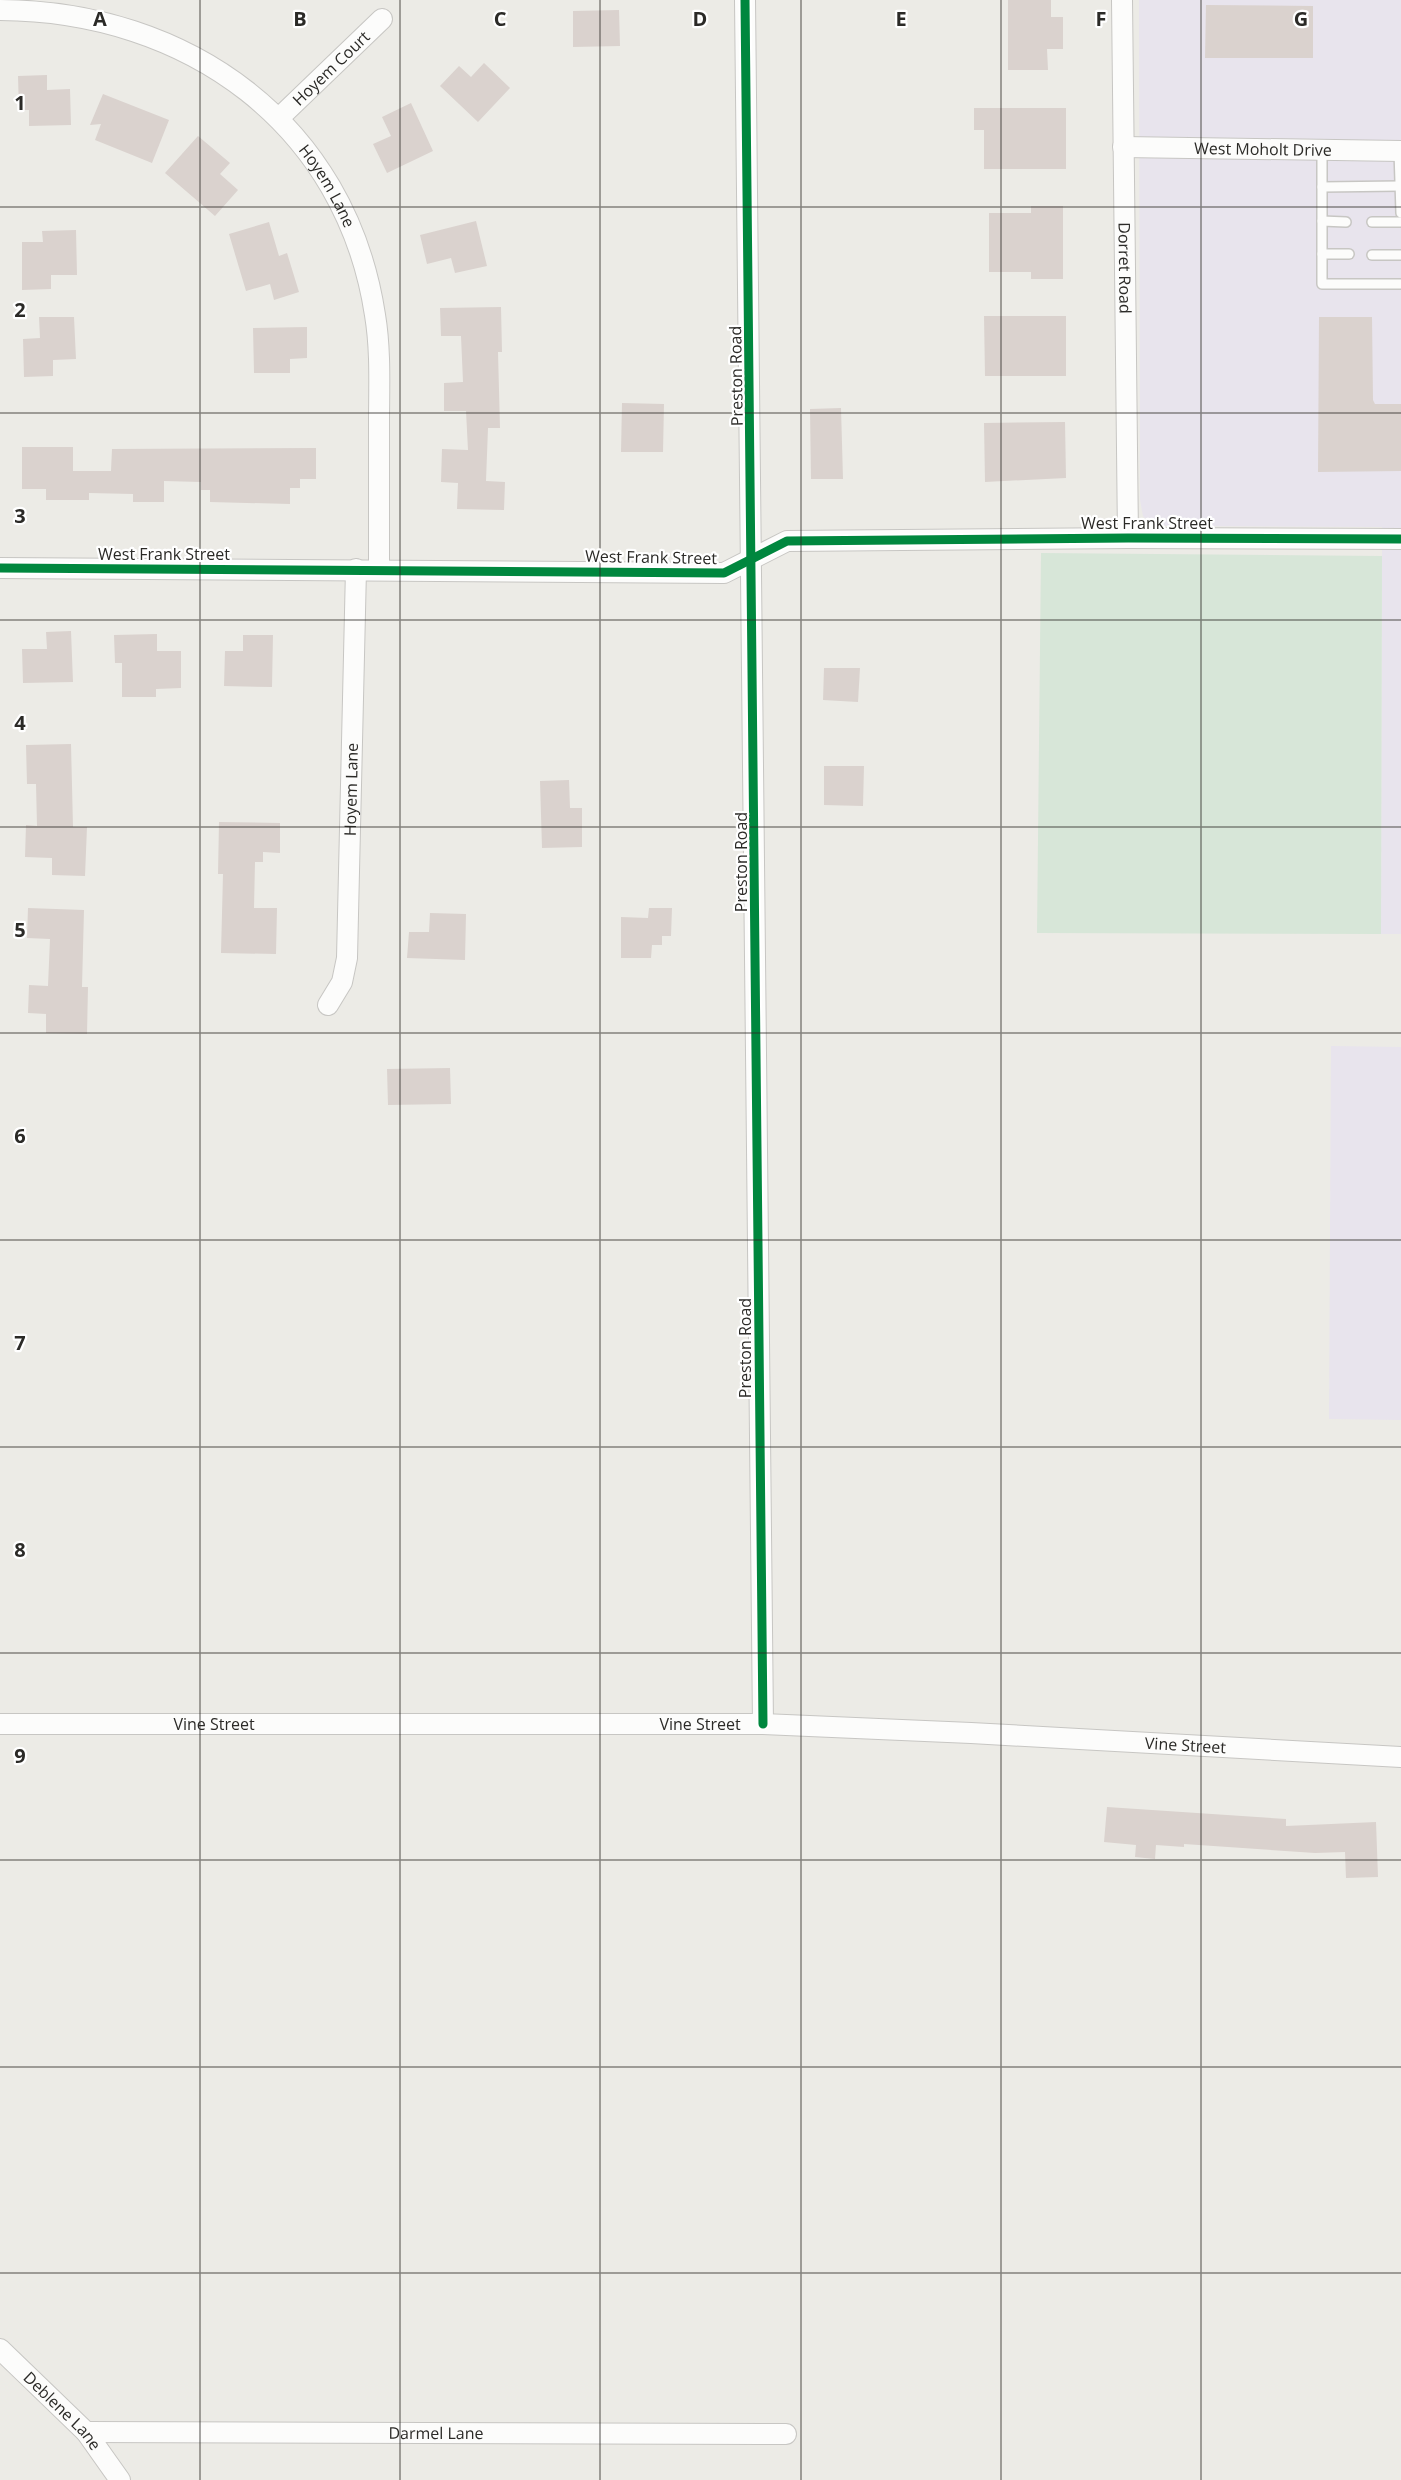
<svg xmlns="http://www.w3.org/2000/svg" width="1401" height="2480" font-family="'Open Sans',sans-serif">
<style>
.commercial{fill:#e8e4ed}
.green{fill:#d7e6d8}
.building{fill:#dad2ce}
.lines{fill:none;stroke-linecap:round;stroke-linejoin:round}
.service-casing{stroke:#c7c6c3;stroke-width:12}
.minor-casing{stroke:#c7c6c3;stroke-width:22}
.service{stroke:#fcfcfb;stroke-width:9}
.minor{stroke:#fcfcfb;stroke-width:20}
.cycleway-casing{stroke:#fff;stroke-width:13}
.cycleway{stroke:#00873e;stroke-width:9}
.grid{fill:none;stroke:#2b2a27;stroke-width:1.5;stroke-opacity:0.55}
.labels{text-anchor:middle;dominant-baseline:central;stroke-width:4.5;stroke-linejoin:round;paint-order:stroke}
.street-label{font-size:16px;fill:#2b2a27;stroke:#fff}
.grid-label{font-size:20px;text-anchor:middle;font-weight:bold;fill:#2b2a27;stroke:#fff;stroke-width:4.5;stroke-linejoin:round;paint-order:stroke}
</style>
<rect width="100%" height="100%" fill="#ecebe6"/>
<!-- commercial -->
<g class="commercial">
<path d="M1139 0H1401V934H1381L1382 527 1166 526 1149 522 1143 516 1140 500Z"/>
<path d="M1331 1046 1401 1047V1420L1329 1419Z"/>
</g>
<!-- green -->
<path class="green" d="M1041 553 1382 556 1381 934 1037 933Z"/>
<!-- building -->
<g class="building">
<path d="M1008 0H1051V17H1063V49H1047L1048 70H1008Z"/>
<path d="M1206 5 1313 6V58H1205Z"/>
<path d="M619 10 620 46 573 47V11Z"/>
<path d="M484 63 510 88 478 122 440 86 459 66 471 77Z"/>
<path d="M47 75V90L70 89 71 125 29 126V110H19L18 76Z"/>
<path d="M103 94 169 120 152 163 95 140 101 124 90 125Z"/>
<path d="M411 103 433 151 387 173 373 144 391 136 382 117Z"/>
<path d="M974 108H1066V169H984V130H974Z"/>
<path d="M198 136 230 163 220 174 238 190 215 216 165 173Z"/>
<path d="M1031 206H1063V279H1031V272H989V213H1031Z"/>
<path d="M476 221 487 266 455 273 451 258 427 264 420 235Z"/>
<path d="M269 222 279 256 287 253 299 292 274 300 270 284 246 291 229 234Z"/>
<path d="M76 230 77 275H51V289L22 290V242H43L42 231Z"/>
<path d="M501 307 502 352H498L500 428H488L486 481 505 482 504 510 457 509 458 483 441 482 442 449 468 450 466 411H444V383L463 382 461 336H441L440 308Z"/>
<path d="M984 316H1066V376H985Z"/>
<path d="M39 317H74L76 359 53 360V376L24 377 23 339 40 338Z"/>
<path d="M1319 317H1372L1373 400 1375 404H1401V471L1318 472Z"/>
<path d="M307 327V358L290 359V373H254L253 328Z"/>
<path d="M622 403 664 404 663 452H621Z"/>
<path d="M841 408 843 479H811L810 409Z"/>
<path d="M1065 422 1066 478 985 482 984 423Z"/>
<path d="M22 447H73V471H111L112 449 316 448V479H300V488H290V504L210 502V490H201V482L164 481V502H133V494L89 493V500H46V489H22Z"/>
<path d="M71 631 73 682 23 683 22 649H47L46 632Z"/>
<path d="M157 634V651H181V688L156 689V697H122V663H115L114 635Z"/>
<path d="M243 635H273L272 687 224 686 225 651H243Z"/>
<path d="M824 668H860L858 702 823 700Z"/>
<path d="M71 744 73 827H87L85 876 52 875V858L25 857 26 825 37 826 36 784H27L26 745Z"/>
<path d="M824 766H864L863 806 824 805Z"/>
<path d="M569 780 570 808H582V847L542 848 540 781Z"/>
<path d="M219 822 280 823V853L263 852V862H255L254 908H277L276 954 221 953 223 874H218Z"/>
<path d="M28 908 84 910 82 987H88L87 1034 46 1033V1014L28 1013 29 985 48 986 50 939 27 938Z"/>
<path d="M649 908H672L671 936H662V945H652L651 958H621V917L648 918Z"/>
<path d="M430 913 466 914 465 960 407 958 409 932H429Z"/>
<path d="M450 1068 451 1104 388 1105 387 1069Z"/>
<path d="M1107 1807 1286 1819V1826L1376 1822 1378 1877 1346 1878 1345 1852 1315 1853 1184 1844V1847L1156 1845 1155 1859 1135 1857 1136 1845 1104 1842Z"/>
</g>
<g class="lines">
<!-- service casing -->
<g class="service-casing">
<g id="service">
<path d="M1322 150V284H1401"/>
<path d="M1399 151 1401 213"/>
<path d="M1322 187 1400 186"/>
<path d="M1322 221 1346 222"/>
<path d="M1372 222H1401"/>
<path d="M1322 254H1349"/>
<path d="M1372 255H1401"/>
</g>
</g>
<!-- minor casing -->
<g class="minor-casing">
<g id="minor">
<path d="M745 0 763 1724"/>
<path id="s1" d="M1122 0 1128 538"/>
<path id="s2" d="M0 10C188 11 346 124 375 315 381 351 379 388 379 424 379 472 379 521 379 569"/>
<path id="s3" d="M279 118 382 19"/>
<path id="s4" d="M1123 147 1401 151"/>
<path d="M0 568 724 573 787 541 1128 538 1401 539"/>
<path id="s5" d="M328 1005 342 982 347 958 356 569"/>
<path id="s6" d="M0 1724H763L971 1733 1401 1757"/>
<path id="s7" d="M0 2349 86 2432 120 2480"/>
<path id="s8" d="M86 2432 786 2434"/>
</g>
</g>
<!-- service -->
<use href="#service" class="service"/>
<!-- minor -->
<use href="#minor" class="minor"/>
<!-- cycleway casing -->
<g class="cycleway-casing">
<g id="cycleway">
<path d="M745 0 763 1724"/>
<path d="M0 568 724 573 787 541 1128 538 1401 539"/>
</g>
</g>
<!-- cycleway -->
<use href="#cycleway" class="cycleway"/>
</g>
<!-- grid -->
<path class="grid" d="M200 0V2480M400 0V2480M600 0V2480M801 0V2480M1001 0V2480M1201 0V2480M0 207H1401M0 413H1401M0 620H1401M0 827H1401M0 1033H1401M0 1240H1401M0 1447H1401M0 1653H1401M0 1860H1401M0 2067H1401M0 2273H1401"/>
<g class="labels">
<!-- street labels -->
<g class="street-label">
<text stroke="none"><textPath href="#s3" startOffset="72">Hoyem Court</textPath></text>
<text stroke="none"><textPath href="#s4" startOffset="140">West Moholt Drive</textPath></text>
<text stroke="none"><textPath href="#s2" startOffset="390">Hoyem Lane</textPath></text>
<text stroke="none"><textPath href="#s1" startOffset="268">Dorret Road</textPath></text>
<text transform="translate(736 376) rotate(-91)">Preston Road</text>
<text x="1147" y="523">West Frank Street</text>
<text x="164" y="554">West Frank Street</text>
<text transform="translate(651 557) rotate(1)">West Frank Street</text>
<text stroke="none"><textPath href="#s5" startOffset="220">Hoyem Lane</textPath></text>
<text transform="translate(741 862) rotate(-90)">Preston Road</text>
<text transform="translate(745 1348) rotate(-90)">Preston Road</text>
<text stroke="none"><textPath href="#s6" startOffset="214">Vine Street</textPath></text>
<text stroke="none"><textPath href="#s6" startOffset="700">Vine Street</textPath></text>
<text stroke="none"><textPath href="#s6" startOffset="1186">Vine Street</textPath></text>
<text stroke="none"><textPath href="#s7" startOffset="88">Deblene Lane</textPath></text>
<text stroke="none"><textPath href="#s8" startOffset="350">Darmel Lane</textPath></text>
</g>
</g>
<g class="grid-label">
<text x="100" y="26">A</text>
<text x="300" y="26">B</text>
<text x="500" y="26">C</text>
<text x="700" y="26">D</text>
<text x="901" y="26">E</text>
<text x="1101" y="26">F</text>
<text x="1301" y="26">G</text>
<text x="20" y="110">1</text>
<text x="20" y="317">2</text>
<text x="20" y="523">3</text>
<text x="20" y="730">4</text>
<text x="20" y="937">5</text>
<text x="20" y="1143">6</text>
<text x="20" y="1350">7</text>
<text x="20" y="1557">8</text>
<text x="20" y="1763">9</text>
</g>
</svg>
